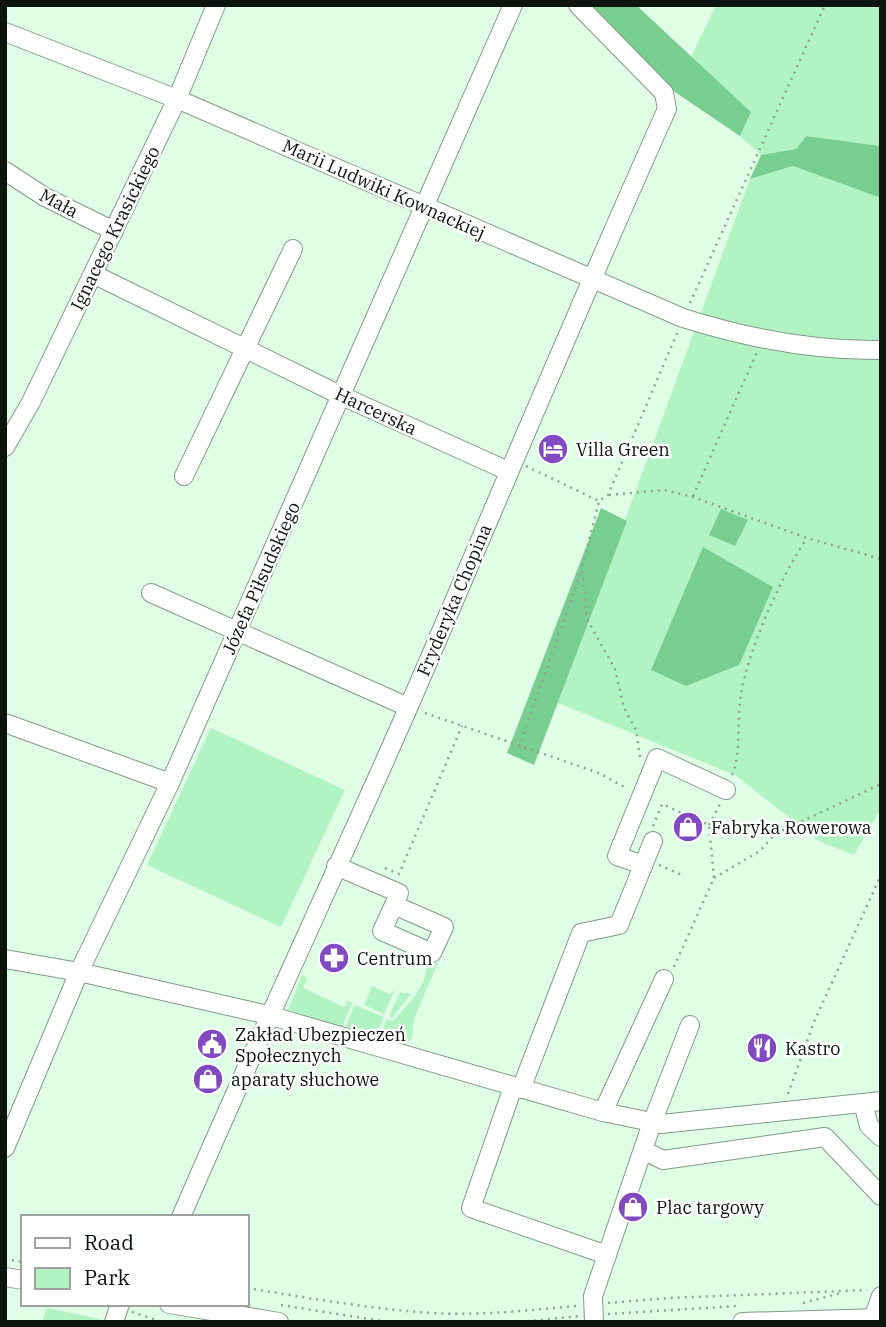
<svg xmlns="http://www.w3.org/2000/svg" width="886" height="1327" font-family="'IBM Plex Serif',serif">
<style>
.green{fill:#b2f3c3}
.forest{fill:#78ce91}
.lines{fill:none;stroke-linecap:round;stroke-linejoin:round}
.minor-casing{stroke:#819b87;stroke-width:20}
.path{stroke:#8ea493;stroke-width:2.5;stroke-dasharray:2 5;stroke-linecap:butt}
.minor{stroke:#fff;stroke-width:18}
.labels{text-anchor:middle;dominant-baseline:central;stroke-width:5;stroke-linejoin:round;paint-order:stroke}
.street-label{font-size:18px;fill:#0b150e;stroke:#fff}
.poi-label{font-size:18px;fill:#0b150e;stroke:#fff;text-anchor:start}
</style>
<rect width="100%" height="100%" fill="#e0fde6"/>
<!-- green -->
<g class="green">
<path d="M716 5H881V146L806 136 796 149 761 155 740 136 750 112 691 57Z"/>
<path d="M793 166 881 198V808L854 855 819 841 735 775 558 703 750 179Z"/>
<path d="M211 728 345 790 281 927 147 865Z"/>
<path d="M426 958 438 963 414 1019 412 1038 405 1046 379 1039 387 1019 393 1021C411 1001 431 981 426 958Z"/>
<path d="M302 975 307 978 303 988 344 1007 348 1001 352 1003 342 1027 288 1010Z"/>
<path d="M372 986 390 994 395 990 384 1014 364 1005Z"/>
<path d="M400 992 411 994 392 1018 389 1016Z"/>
<path d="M355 1005 384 1017 376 1038 345 1028Z"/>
<path d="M47 1308 100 1319 99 1322H42Z"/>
</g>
<!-- forest -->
<g class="forest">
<path d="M586 5H636L751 112 740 136 675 92Z"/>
<path d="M806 136 881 146V198L793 166 750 179 761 155 796 149Z"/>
<path d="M601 508 627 521 534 765 507 753Z"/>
<path d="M721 509 748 520 735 546 709 535Z"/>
<path d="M703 547 773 587 739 665 686 686 651 670Z"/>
</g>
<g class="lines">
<!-- minor casing -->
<g class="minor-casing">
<g id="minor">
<path d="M5 32 177 99 683 318C747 338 813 351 881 350"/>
<path d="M5 171 45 197 114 231"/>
<path d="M93 274 342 396 508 471"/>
<path d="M5 447 31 402 177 99 216 5"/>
<path d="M184 476 293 249"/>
<path d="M151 593 408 707"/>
<path d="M5 723 170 783"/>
<path d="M643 865 617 856 657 758 726 790"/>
<path d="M336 866 399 893 394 905 444 927 432 953 382 931 394 905"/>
<path d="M5 959 79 972 268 1015 603 1112 661 1124 881 1101"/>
<path d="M513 1087 471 1208 607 1255"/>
<path d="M521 1089 581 933 619 925 653 841"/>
<path d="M863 1103 869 1126 881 1137"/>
<path d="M603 1112 664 979"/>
<path d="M5 1148 79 972 170 783 513 5"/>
<path d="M643 1150 663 1160 825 1137 881 1196"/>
<path d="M181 1217C255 1045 334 877 409 706 495 507 578 307 667 109L664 93 578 5"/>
<path d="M5 1277 23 1280"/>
<path d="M169 1304 279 1322"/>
<path d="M114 1322 120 1304"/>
<path d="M594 1322 593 1296 652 1123 690 1025"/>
<path d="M742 1322 881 1318"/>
<path d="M872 1322 881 1296"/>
</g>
</g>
<!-- path -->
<g class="path">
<path d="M690 303 825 5"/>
<path d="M526 466 599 501"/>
<path d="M609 495 664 490 693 497 807 538 881 559"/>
<path d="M693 496 757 352"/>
<path d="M425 713 599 773 628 789"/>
<path d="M519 747 581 572"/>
<path d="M640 757 636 730 624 708 615 669 587 619 582 568 599 501 608 495 678 331"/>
<path d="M732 775C742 752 736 720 741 695 748 650 781 576 807 538"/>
<path d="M709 825 720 804"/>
<path d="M653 826 662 804 709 825 714 878 673 969"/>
<path d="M659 865 682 875"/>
<path d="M385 868 399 874 462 726"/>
<path d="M714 878 760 851 775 834 881 784"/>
<path d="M788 1094 814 1022 881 875"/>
<path d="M5 1259 23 1262"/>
<path d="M247 1288C309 1298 370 1309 433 1313 481 1316 529 1310 577 1306"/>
<path d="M608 1303 669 1298 867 1290"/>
<path d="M803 1303 841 1293"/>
<path d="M281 1305 388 1322"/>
<path d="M132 1312 162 1322"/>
<path d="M608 1314 737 1306"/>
<path d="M520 1322 580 1316"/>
</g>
<!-- minor -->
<use href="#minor" class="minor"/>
</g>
<!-- icons -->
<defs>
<g id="hotel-disc" transform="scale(1.575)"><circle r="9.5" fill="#814ac1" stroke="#fff"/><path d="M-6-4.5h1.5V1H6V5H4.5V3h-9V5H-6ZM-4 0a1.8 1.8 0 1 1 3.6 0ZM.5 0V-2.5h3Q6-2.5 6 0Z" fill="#fff"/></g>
<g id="shop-disc" transform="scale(1.575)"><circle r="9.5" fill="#814ac1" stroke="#fff"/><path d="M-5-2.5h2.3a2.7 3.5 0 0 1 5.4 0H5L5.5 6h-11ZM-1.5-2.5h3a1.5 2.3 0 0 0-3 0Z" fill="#fff"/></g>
<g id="pharmacy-disc" transform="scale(1.575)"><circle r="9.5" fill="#814ac1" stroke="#fff"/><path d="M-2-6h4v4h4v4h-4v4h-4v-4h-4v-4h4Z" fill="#fff"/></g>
<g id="civic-disc" transform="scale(1.575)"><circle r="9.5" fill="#814ac1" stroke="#fff"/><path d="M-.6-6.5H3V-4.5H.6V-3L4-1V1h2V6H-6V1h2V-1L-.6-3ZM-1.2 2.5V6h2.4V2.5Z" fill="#fff"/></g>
<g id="restaurant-disc" transform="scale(1.575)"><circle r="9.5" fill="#814ac1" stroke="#fff"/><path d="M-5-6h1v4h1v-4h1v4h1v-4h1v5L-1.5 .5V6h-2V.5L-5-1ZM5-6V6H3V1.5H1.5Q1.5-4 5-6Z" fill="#fff"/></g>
</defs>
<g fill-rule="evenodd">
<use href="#hotel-disc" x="553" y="449"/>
<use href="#shop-disc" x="688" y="827"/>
<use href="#pharmacy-disc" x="334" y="958"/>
<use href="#civic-disc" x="212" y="1044"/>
<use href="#restaurant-disc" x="762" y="1048"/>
<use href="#shop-disc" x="208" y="1079"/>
<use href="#shop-disc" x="633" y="1207"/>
</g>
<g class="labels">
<!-- street labels -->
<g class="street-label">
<text transform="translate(384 189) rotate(24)">Marii Ludwiki Kownackiej</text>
<text transform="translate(59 203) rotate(28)">Mała</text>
<text transform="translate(115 228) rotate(-64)">Ignacego Krasickiego</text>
<text transform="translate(376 411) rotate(25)">Harcerska</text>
<text transform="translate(261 578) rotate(-66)">Józefa Piłsudskiego</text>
<text transform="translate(454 600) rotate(-67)">Fryderyka Chopina</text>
</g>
<!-- poi labels -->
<g class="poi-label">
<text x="576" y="449">Villa Green</text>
<text x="711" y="827">Fabryka Rowerowa</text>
<text x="357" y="958">Centrum</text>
<text x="235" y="1034">Zakład Ubezpieczeń<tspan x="235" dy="21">Społecznych</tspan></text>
<text x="785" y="1048">Kastro</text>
<text x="231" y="1079">aparaty słuchowe</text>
<text x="656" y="1207">Plac targowy</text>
</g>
</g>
<!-- border -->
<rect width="886" height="1327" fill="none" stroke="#0b150e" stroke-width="14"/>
<!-- legend -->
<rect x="21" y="1215" width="228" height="91" fill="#ffffff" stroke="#9da19f" stroke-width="2"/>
<rect x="35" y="1238" width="35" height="10" fill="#ffffff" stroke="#9da19f" stroke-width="2"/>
<text x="84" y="1250" font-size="21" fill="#0b150e">Road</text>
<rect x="35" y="1268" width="35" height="21" fill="#b2f3c3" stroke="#9da19f" stroke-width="2"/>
<text x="84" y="1285" font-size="21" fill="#0b150e">Park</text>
</svg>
